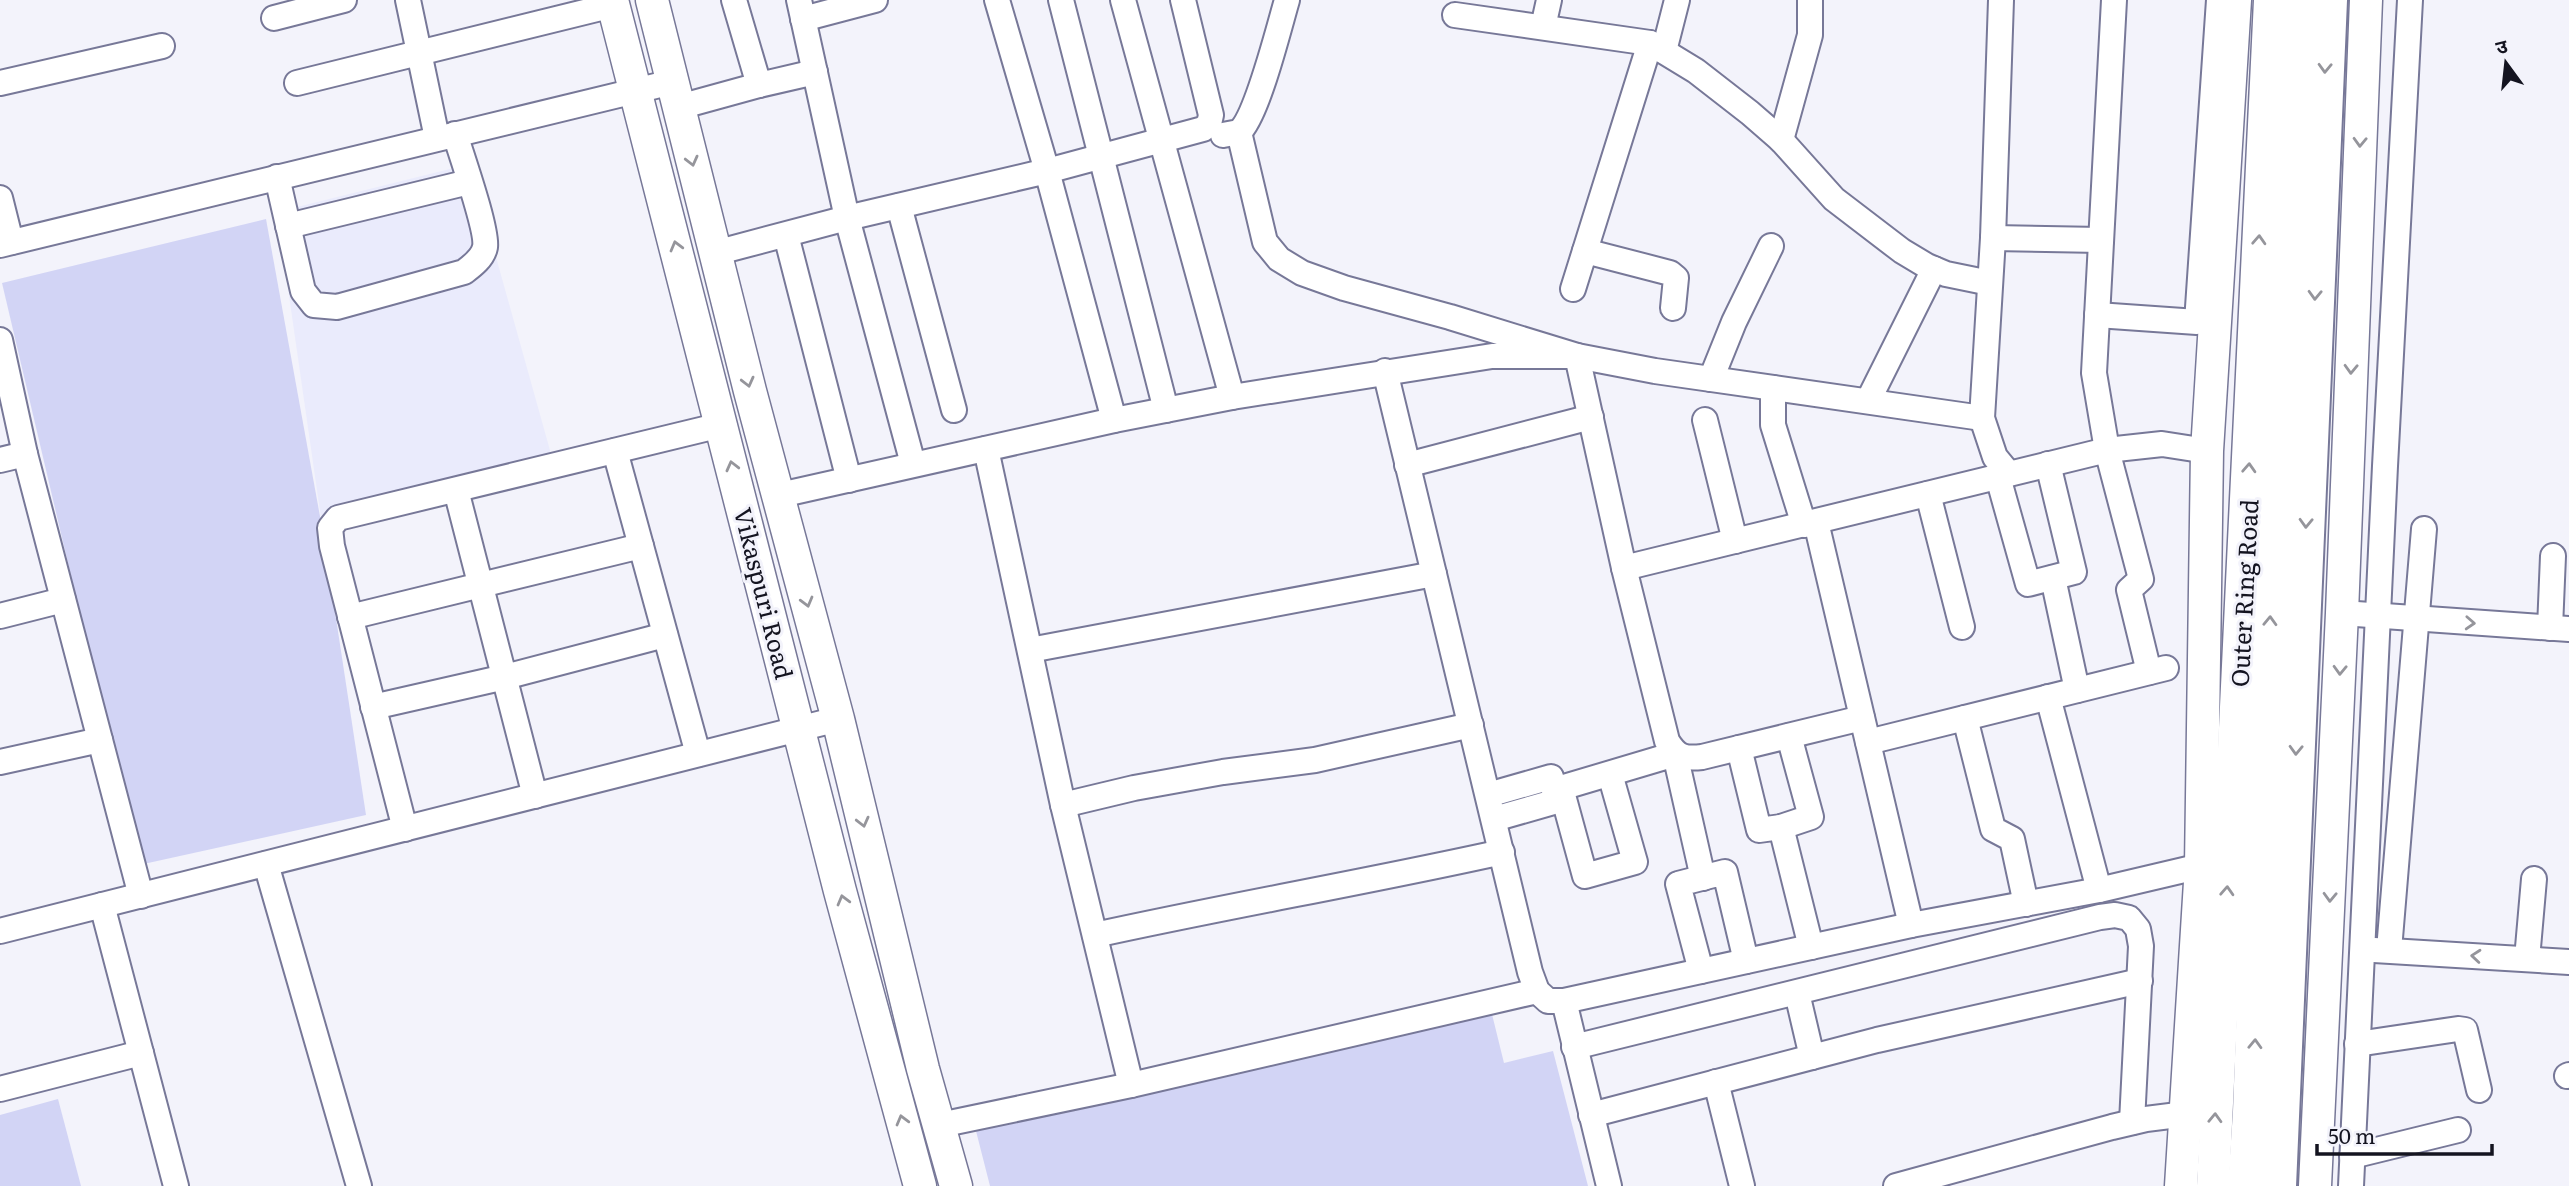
<svg xmlns="http://www.w3.org/2000/svg" width="2569" height="1186" font-family="Literata,'Noto Sans Devanagari',serif">
<style>
.built{fill:#eaebfc}
.green{fill:#d2d4f5}
.lines{fill:none;stroke-linecap:round;stroke-linejoin:round}
.minor-casing{stroke:#777898;stroke-width:28}
.tertiary-casing{stroke:#777898;stroke-width:35}
.primary-casing{stroke:#777898;stroke-width:42}
.minor{stroke:#fff;stroke-width:24}
.tertiary{stroke:#fff;stroke-width:32}
.primary{stroke:#fff;stroke-width:38}
.oneway{stroke:#95959b}
.labels{text-anchor:middle;dominant-baseline:central;stroke-width:6;stroke-linejoin:round;paint-order:stroke}
.street-label{font-size:24px;fill:#141420;stroke:#f3f3fb}
</style>
<rect width="100%" height="100%" fill="#f3f3fb"/>
<!-- built -->
<path class="built" d="M470 164 558 479 323 532 277 212Z"/>
<!-- green -->
<g class="green">
<path d="M266 219 323 533 366 815 139 865 2 283Z"/>
<path d="M1488 998 1504 1063 1553 1051 1588 1186H990L976 1131Z"/>
<path d="M58 1099 81 1186H0V1115Z"/>
</g>
<g class="lines">
<!-- minor casing -->
<g class="minor-casing">
<g id="minor">
<path d="M408 0 437 138"/>
<path d="M734 0 759 85 815 72"/>
<path d="M799 0 847 218 913 464"/>
<path d="M997 0 1047 171 1114 420"/>
<path d="M1061 0 1166 410"/>
<path d="M1123 0 1232 397"/>
<path d="M2001 0 1993 238 1982 418 1995 457 2009 474"/>
<path d="M2114 0 2094 373 2107 450 2141 579 2129 590 2149 672"/>
<path d="M1455 15 1650 43 1696 71 1750 113 1781 140 1834 199 1902 251 1927 266 1946 274 1990 283"/>
<path d="M274 18 344 0"/>
<path d="M803 19 875 0"/>
<path d="M1543 27 1549 0"/>
<path d="M1664 51 1677 0"/>
<path d="M0 83 162 46"/>
<path d="M297 83 613 5"/>
<path d="M679 107 759 85"/>
<path d="M1239 132 1265 242 1279 259 1302 273 1344 288 1450 317 1577 356 1624 568 1667 741C1677 757 1684 759 1702 757L1862 718"/>
<path d="M1223 135 1239 132C1257 117 1279 27 1287 0"/>
<path d="M1781 140 1810 35V0"/>
<path d="M277 177 303 291 314 305 337 307 464 272C472 266 483 258 485 247 488 231 461 154 455 134"/>
<path d="M0 198 11 242"/>
<path d="M899 206 954 410"/>
<path d="M288 226 469 182"/>
<path d="M786 235 849 480"/>
<path d="M1993 238 2101 240"/>
<path d="M0 245 672 82"/>
<path d="M1585 251 1670 273 1676 278 1673 308"/>
<path d="M715 253 847 218 1047 171 1203 129 1209 124 1211 115 1183 0"/>
<path d="M1573 289 1650 43"/>
<path d="M2097 315 2197 322 2219 0"/>
<path d="M0 340 25 454 141 896"/>
<path d="M1385 371 1530 972 1537 991 1548 1001H1564L1911 925 2099 890 2201 866"/>
<path d="M1711 379 1734 322 1771 246"/>
<path d="M1773 388V425L1804 525"/>
<path d="M1868 401 1934 269"/>
<path d="M1705 420 1735 541"/>
<path d="M986 449 1063 805 1131 1085"/>
<path d="M615 451 698 754"/>
<path d="M0 460 25 454"/>
<path d="M1407 465 1591 417"/>
<path d="M1998 477 2028 584 2074 572 2048 464"/>
<path d="M456 490 535 796"/>
<path d="M1928 494 1962 627"/>
<path d="M780 495 1114 420 1232 397 1492 356H1577L1655 371 1982 418"/>
<path d="M1816 522 1911 925"/>
<path d="M1624 568 2107 450 2162 444 2207 451"/>
<path d="M2053 578 2077 690"/>
<path d="M2342 613 2569 629"/>
<path d="M0 616 63 600"/>
<path d="M350 617 641 546"/>
<path d="M2550 628 2553 556"/>
<path d="M1030 650 1434 574"/>
<path d="M2048 697 2099 890"/>
<path d="M373 707 505 677 665 635"/>
<path d="M1965 718 1993 829 2012 839 2026 904"/>
<path d="M1868 742 2166 668"/>
<path d="M1739 748 1759 830 1781 827 1811 817 1789 736"/>
<path d="M0 762 100 740"/>
<path d="M1561 788 1585 876 1635 862 1610 774"/>
<path d="M1554 790 1675 754 1703 878"/>
<path d="M1488 795 1551 777 1557 801 1494 819"/>
<path d="M1063 805 1134 788 1223 772 1315 760 1471 725"/>
<path d="M1781 827 1811 947"/>
<path d="M405 829 332 546 330 528 338 518 721 425"/>
<path d="M266 864 359 1186"/>
<path d="M102 905 176 1186"/>
<path d="M0 931 838 719"/>
<path d="M1095 935C1231 905 1367 882 1502 852"/>
<path d="M2374 950 2569 962"/>
<path d="M2389 950 2424 529"/>
<path d="M2527 959 2534 879"/>
<path d="M1701 971 1678 884 1725 872 1746 961"/>
<path d="M1797 993 1812 1057"/>
<path d="M1564 1001 1609 1186"/>
<path d="M2357 1044 2458 1029 2465 1030 2479 1090"/>
<path d="M1574 1047 2100 917 2115 915 2129 918 2138 929 2141 946 2132 1122"/>
<path d="M2567 1076 2569 1075"/>
<path d="M1716 1082 1742 1186"/>
<path d="M0 1089 141 1053"/>
<path d="M1591 1115 1877 1040 2140 981"/>
<path d="M940 1125 1131 1085 1537 991"/>
<path d="M2352 1156 2458 1130"/>
<path d="M1896 1186 2112 1127 2146 1119 2186 1114"/>
<path d="M2351 1186 2385 466 2410 0"/>
</g>
</g>
<!-- tertiary casing -->
<g class="tertiary-casing">
<g id="tertiary">
<path d="M612 0 840 891 920 1186"/>
<path d="M652 0 750 391 838 719 923 1069 956 1186"/>
<path d="M2181 1186 2201 866 2207 451 2235 0"/>
<path d="M2213 1186 2270 0"/>
<path d="M2315 1186 2342 613 2366 0"/>
</g>
</g>
<!-- primary casing -->
<g class="primary-casing">
<g id="primary">
<path d="M2247 1186 2252 1112 2293 0"/>
<path d="M2277 1186 2328 0"/>
</g>
</g>
<!-- minor -->
<use href="#minor" class="minor"/>
<!-- tertiary -->
<use href="#tertiary" class="tertiary"/>
<!-- primary -->
<use href="#primary" class="primary"/>
</g>
<!-- one-way arrows -->
<defs><path id="oneway-chevron" d="M-2-3.5L2.5 0L-2 3.5" fill="none" stroke-width="1.6" stroke-linecap="round" stroke-linejoin="round" transform="scale(1.75)"/></defs>
<g class="oneway">
<use href="#oneway-chevron" transform="translate(2325 68) rotate(92)"/>
<use href="#oneway-chevron" transform="translate(2360 142) rotate(92)"/>
<use href="#oneway-chevron" transform="translate(692 161) rotate(76)"/>
<use href="#oneway-chevron" transform="translate(2259 240) rotate(-87)"/>
<use href="#oneway-chevron" transform="translate(676 246) rotate(-105)"/>
<use href="#oneway-chevron" transform="translate(2315 295) rotate(92)"/>
<use href="#oneway-chevron" transform="translate(2351 369) rotate(92)"/>
<use href="#oneway-chevron" transform="translate(748 382) rotate(76)"/>
<use href="#oneway-chevron" transform="translate(732 466) rotate(-104)"/>
<use href="#oneway-chevron" transform="translate(2249 468) rotate(-87)"/>
<use href="#oneway-chevron" transform="translate(2306 523) rotate(92)"/>
<use href="#oneway-chevron" transform="translate(807 602) rotate(75)"/>
<use href="#oneway-chevron" transform="translate(2270 621) rotate(-88)"/>
<use href="#oneway-chevron" transform="translate(2470 623) rotate(3)"/>
<use href="#oneway-chevron" transform="translate(2340 670) rotate(92)"/>
<use href="#oneway-chevron" transform="translate(2296 750) rotate(92)"/>
<use href="#oneway-chevron" transform="translate(863 822) rotate(76)"/>
<use href="#oneway-chevron" transform="translate(2227 891) rotate(-87)"/>
<use href="#oneway-chevron" transform="translate(2330 897) rotate(92)"/>
<use href="#oneway-chevron" transform="translate(843 900) rotate(-105)"/>
<use href="#oneway-chevron" transform="translate(2476 956) rotate(-175)"/>
<use href="#oneway-chevron" transform="translate(2255 1044) rotate(-88)"/>
<use href="#oneway-chevron" transform="translate(2215 1118) rotate(-88)"/>
<use href="#oneway-chevron" transform="translate(902 1120) rotate(-105)"/>
</g>
<g class="labels">
<!-- street labels -->
<g class="street-label">
<text transform="translate(765 593) rotate(76)">Vikaspuri Road</text>
<text transform="translate(2243 593) rotate(-87)">Outer Ring Road</text>
</g>
</g>
<!-- north arrow -->
<g transform="translate(2506 63) rotate(345)" stroke="#f3f3fb" stroke-width="5" paint-order="stroke">
<path d="M0-5L12 26L0 18L-12 26Z" fill="#141420"/>
<text y="-10" font-size="19" font-weight="bold" text-anchor="middle" fill="#141420">उ</text>
</g>
<!-- scale -->
<path d="M2317 1144v10h175v-10" fill="none" stroke="#141420" stroke-width="3.5"/>
<text x="2328" y="1144" font-size="21" fill="#141420" stroke="#f3f3fb" stroke-width="5" paint-order="stroke">50 m</text>
</svg>
